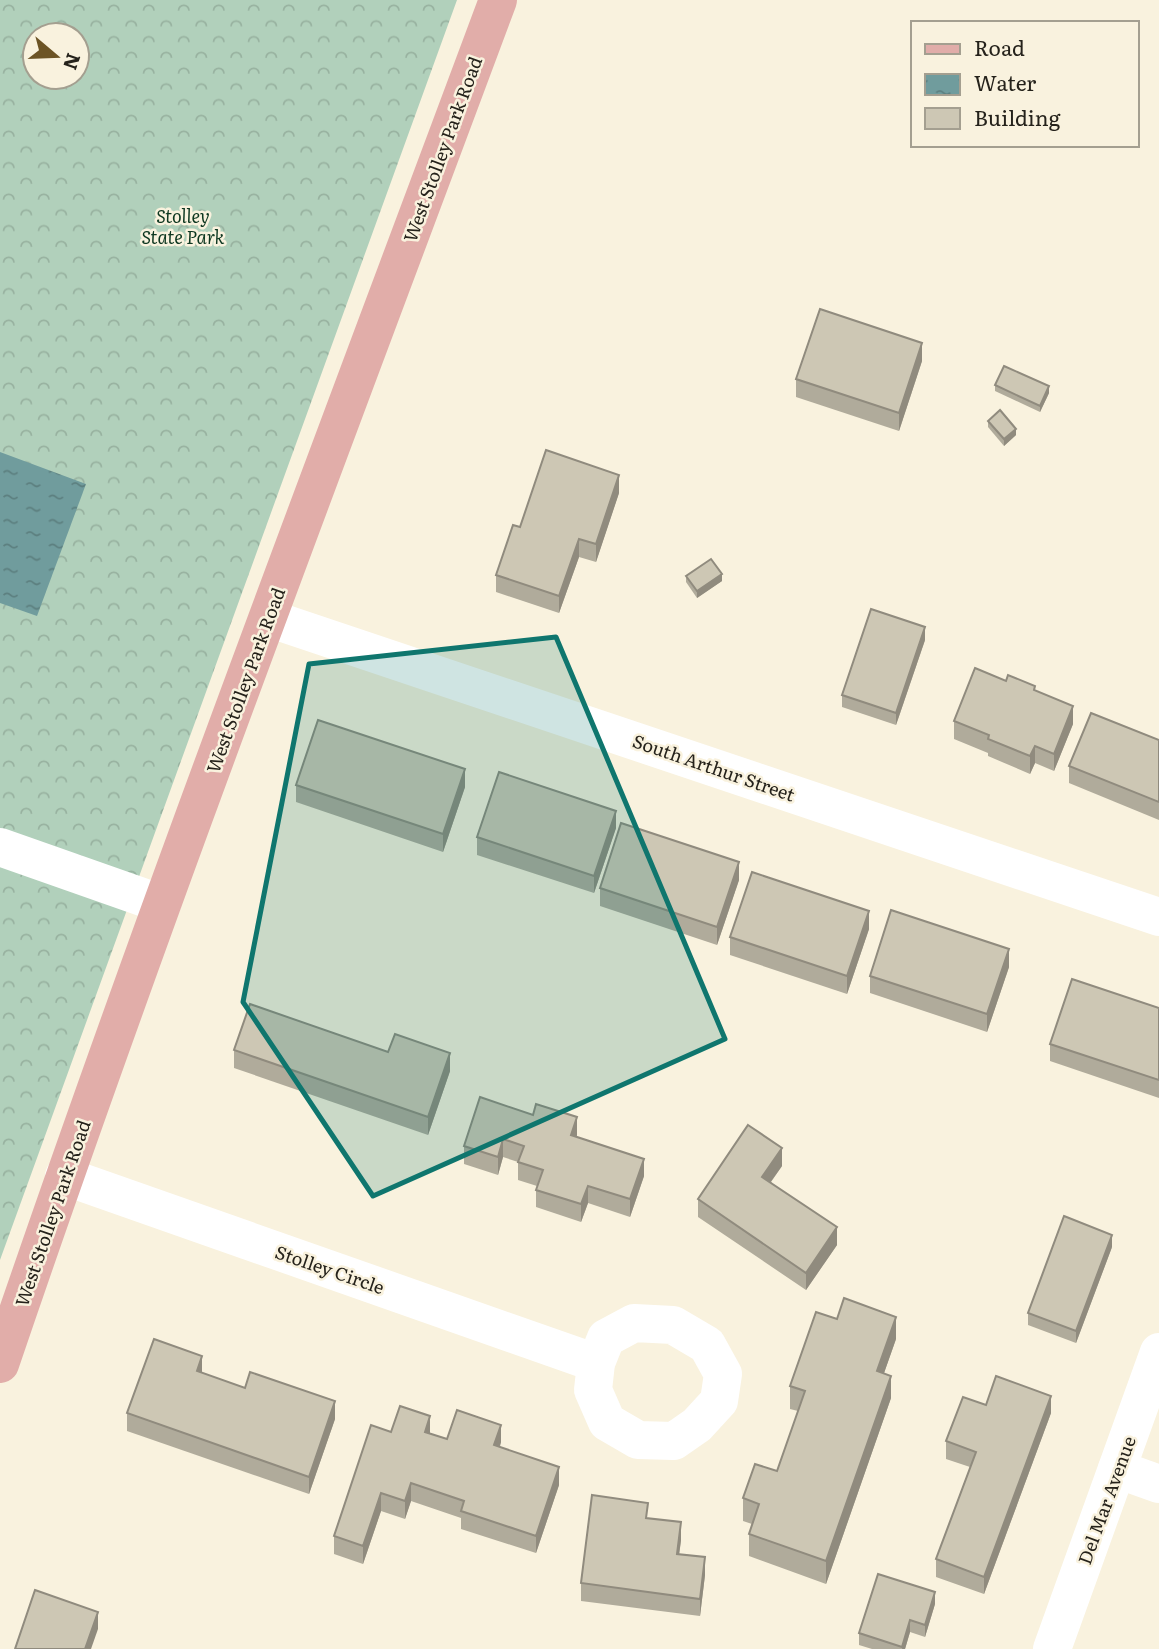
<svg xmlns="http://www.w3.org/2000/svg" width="1159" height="1649" font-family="Literata,serif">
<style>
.forest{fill:url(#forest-crowns);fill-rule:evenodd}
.water{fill:url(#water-ripples)}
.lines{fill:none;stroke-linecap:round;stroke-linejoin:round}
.minor{stroke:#fff;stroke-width:38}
.major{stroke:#e1ada9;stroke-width:38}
.wall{fill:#b0ab9b}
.shaded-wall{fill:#908b7e}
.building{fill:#cdc7b4;stroke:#908b7e;stroke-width:2}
.marked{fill:#0f766e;fill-opacity:0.2;stroke:#0f766e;stroke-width:5;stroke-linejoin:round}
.labels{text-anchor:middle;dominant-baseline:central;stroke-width:5;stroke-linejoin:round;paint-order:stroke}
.street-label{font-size:18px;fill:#25221b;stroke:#f9f2de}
.park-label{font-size:18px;font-style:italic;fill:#0d3720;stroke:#f9f2de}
</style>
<defs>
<pattern id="forest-crowns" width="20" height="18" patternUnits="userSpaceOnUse" patternTransform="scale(1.75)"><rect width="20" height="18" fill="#b1d0bb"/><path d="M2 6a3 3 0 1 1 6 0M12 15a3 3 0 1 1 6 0" fill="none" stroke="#98b2a0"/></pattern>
<pattern id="water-ripples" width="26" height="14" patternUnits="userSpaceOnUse" patternTransform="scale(1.75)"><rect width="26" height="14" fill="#709c9d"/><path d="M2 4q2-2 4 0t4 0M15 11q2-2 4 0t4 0" fill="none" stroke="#5c7f7f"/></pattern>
</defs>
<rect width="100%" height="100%" fill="#f9f2de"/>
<!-- forest -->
<path class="forest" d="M0 0H457L0 1260ZM35 35H77V77H35Z"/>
<!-- water -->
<path class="water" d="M0 452 86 484 37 616 0 603Z"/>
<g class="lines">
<!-- minor -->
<g class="minor">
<path d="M268 618 1159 917"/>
<path d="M0 847 162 904"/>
<path d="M64 1176 596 1363"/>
<path d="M634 1323 673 1325 707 1345 723 1374 719 1401 697 1425 674 1441 638 1440 607 1422 593 1390 596 1363 606 1338Z"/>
<path d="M1117 1469 1159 1484"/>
<path d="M1052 1649 1159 1352"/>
</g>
<!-- major -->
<path class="major" d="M0 1364C156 906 329 454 498 0"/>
</g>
<!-- wall -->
<g class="wall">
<path d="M922 361 899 431 796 397V379Z"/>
<path d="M995 385 1049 393 1040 412 995 391Z"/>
<path d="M988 421 1016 435 1004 446 988 427Z"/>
<path d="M619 493 596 562 579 557 559 613 496 592V575L520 527Z"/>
<path d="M686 576 722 581 697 598 686 582Z"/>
<path d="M925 640 896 725 842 707V695Z"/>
<path d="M1006 681 1035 690 1073 724 1054 771 1035 763 1030 774 988 756V753L954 739V721Z"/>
<path d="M1159 740V820L1069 783V766Z"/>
<path d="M296 785 465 787 443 852 296 802Z"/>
<path d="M616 828 594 893 477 855V837Z"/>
<path d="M739 880 717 945 600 906V888Z"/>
<path d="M869 929 847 994 730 955V937Z"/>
<path d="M1009 967 987 1032 870 993V976Z"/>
<path d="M1159 1008V1098L1050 1061V1044Z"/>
<path d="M234 1050 388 1052 450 1071 428 1135 234 1068Z"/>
<path d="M480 1097 577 1135V1137L644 1176 630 1217 588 1203 581 1222 536 1207V1190L537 1186 518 1180V1162L503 1157 498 1175 464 1164V1146Z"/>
<path d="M782 1166 771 1182 837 1245 806 1290 698 1217V1199Z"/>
<path d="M1112 1247 1076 1343 1028 1325V1313Z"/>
<path d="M896 1339 884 1373 891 1398 826 1584 749 1556V1534L752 1524 743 1521V1498L777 1471 798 1411 790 1409V1386Z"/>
<path d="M202 1373 335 1419 309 1494 127 1431V1413Z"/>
<path d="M986 1405 1051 1413 984 1594 936 1577V1559L970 1467 946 1459V1441Z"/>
<path d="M430 1434 447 1439 501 1442 500 1447 559 1485 536 1553 461 1529V1518L411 1501 405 1519 381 1511 363 1564 334 1554V1536Z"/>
<path d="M648 1518 681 1540 679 1554 705 1575 700 1616 581 1601V1583Z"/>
<path d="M935 1604 925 1637 910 1632 905 1649H872L859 1645V1633Z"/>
</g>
<!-- shaded-wall -->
<g class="shaded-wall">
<path d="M922 343V361L899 431V413Z"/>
<path d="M1049 386V393L1040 412V406Z"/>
<path d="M1016 429V435L1004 446V439Z"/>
<path d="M619 475V493L596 562V544Z"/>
<path d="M579 539V557L559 613V596Z"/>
<path d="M722 574V581L697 598V591Z"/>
<path d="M925 627V640L896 725V713Z"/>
<path d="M1073 706V724L1054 771V754Z"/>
<path d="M1035 746V763L1030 774V756Z"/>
<path d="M465 769V787L443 852V834Z"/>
<path d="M616 811V828L594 893V876Z"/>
<path d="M739 862V880L717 945V927Z"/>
<path d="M869 911V929L847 994V976Z"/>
<path d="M1009 949V967L987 1032V1014Z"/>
<path d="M450 1053V1071L428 1135V1117Z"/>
<path d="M577 1117V1135L571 1152V1135Z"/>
<path d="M503 1139V1157L498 1175V1157Z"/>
<path d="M782 1148V1166L762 1194V1177Z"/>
<path d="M644 1159V1176L630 1217V1199Z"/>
<path d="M588 1186V1203L581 1222V1204Z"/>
<path d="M837 1227V1245L806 1290V1273Z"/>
<path d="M1112 1235V1247L1076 1343V1331Z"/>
<path d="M896 1317V1339L877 1393V1371Z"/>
<path d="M202 1356V1374L197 1371Z"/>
<path d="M891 1376V1398L826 1584V1561Z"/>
<path d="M1051 1396V1413L984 1594V1577Z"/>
<path d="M335 1401V1419L309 1494V1477Z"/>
<path d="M430 1416V1434L425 1432Z"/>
<path d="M501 1425V1442L494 1463V1445Z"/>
<path d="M559 1467V1485L536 1553V1536Z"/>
<path d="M411 1483V1501L405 1519V1501Z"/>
<path d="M381 1493V1511L363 1564V1546Z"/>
<path d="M681 1522V1540L677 1571V1554Z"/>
<path d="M705 1557V1575L700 1616V1599Z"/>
<path d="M935 1592V1604L925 1637V1625Z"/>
<path d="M98 1612V1629L91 1649H85Z"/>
<path d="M910 1620V1632L905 1649H902Z"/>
</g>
<!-- building -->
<g class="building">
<path d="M820 309 922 343 899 413 796 379Z"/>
<path d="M1004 366 1049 386 1040 406 995 385Z"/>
<path d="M1000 410 1016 429 1004 439 988 421Z"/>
<path d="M546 450 619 475 596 544 579 539 559 596 496 575 513 525 520 527Z"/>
<path d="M711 559 722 574 697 591 686 576Z"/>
<path d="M871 609 925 627 896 713 842 695Z"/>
<path d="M975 668 1006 681 1008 675 1035 686 1034 690 1073 706 1054 754 1035 746 1030 756 988 739 989 735 954 721Z"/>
<path d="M1091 713 1159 740V802L1069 766Z"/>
<path d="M318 720 465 769 443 834 296 785Z"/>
<path d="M499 772 616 811 594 876 477 837Z"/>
<path d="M621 823 739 862 717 927 600 888Z"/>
<path d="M752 872 869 911 847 976 730 937Z"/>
<path d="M891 910 1009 949 987 1014 870 976Z"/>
<path d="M1072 979 1159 1008V1080L1050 1044Z"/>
<path d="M250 1004 388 1052 395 1034 450 1053 428 1117 234 1050Z"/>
<path d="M480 1097 533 1115 536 1104 577 1117 571 1135 644 1159 630 1199 588 1186 581 1204 536 1190 543 1170 518 1162 524 1146 503 1139 498 1157 464 1146Z"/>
<path d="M748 1125 782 1148 762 1177 837 1227 806 1273 698 1199Z"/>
<path d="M1064 1216 1112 1235 1076 1331 1028 1313Z"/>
<path d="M844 1298 896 1317 877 1371 891 1376 826 1561 749 1534 759 1504 743 1498 755 1464 777 1471 805 1391 790 1386 816 1312 837 1319Z"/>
<path d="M154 1339 202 1356 197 1371 245 1388 250 1372 335 1401 309 1477 127 1413Z"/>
<path d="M996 1376 1051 1396 984 1577 936 1559 976 1452 946 1441 963 1397 986 1405Z"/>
<path d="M400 1406 430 1416 425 1432 447 1439 457 1410 501 1425 494 1445 559 1467 536 1536 461 1511 464 1501 411 1483 405 1501 381 1493 363 1546 334 1536 371 1425 391 1432Z"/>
<path d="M592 1495 648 1503 646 1518 681 1522 677 1554 705 1557 700 1599 581 1583Z"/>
<path d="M878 1574 935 1592 925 1625 910 1620 902 1647 859 1633Z"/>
<path d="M35 1590 98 1612 85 1649H15Z"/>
</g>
<!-- marked area -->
<path class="marked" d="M556 637 725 1039 373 1196 243 1002 309 664Z"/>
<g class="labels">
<!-- street labels -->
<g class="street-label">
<text transform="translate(442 149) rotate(-70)">West Stolley Park Road</text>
<text transform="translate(245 680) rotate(-70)">West Stolley Park Road</text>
<text transform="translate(714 767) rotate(19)">South Arthur Street</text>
<text transform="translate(52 1213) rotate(-71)">West Stolley Park Road</text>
<text transform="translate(330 1269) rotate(19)">Stolley Circle</text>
<text transform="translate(1106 1500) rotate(-70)">Del Mar Avenue</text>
</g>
<!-- park labels -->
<g class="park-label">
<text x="183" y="215">Stolley<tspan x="183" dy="21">State Park</tspan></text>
</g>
</g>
<!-- legend -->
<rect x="911" y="21" width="228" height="126" fill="#f9f2de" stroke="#a49f90" stroke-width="2"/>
<rect x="925" y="44" width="35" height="10" fill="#e1ada9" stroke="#a49f90" stroke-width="2"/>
<text x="974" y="56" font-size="21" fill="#25221b">Road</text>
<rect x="925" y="74" width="35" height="21" fill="url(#water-ripples)" stroke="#a49f90" stroke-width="2"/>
<text x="974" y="91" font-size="21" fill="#25221b">Water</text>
<rect x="925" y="108" width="35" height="21" fill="#cdc7b4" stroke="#a49f90" stroke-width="2"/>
<text x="974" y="126" font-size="21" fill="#25221b">Building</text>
<!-- north arrow -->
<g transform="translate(56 56) rotate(109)"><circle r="33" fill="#f9f2de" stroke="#a49f90" stroke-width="2"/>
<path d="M0-5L12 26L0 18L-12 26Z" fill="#6c5425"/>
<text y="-10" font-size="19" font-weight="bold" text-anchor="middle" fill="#25221b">N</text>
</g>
</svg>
